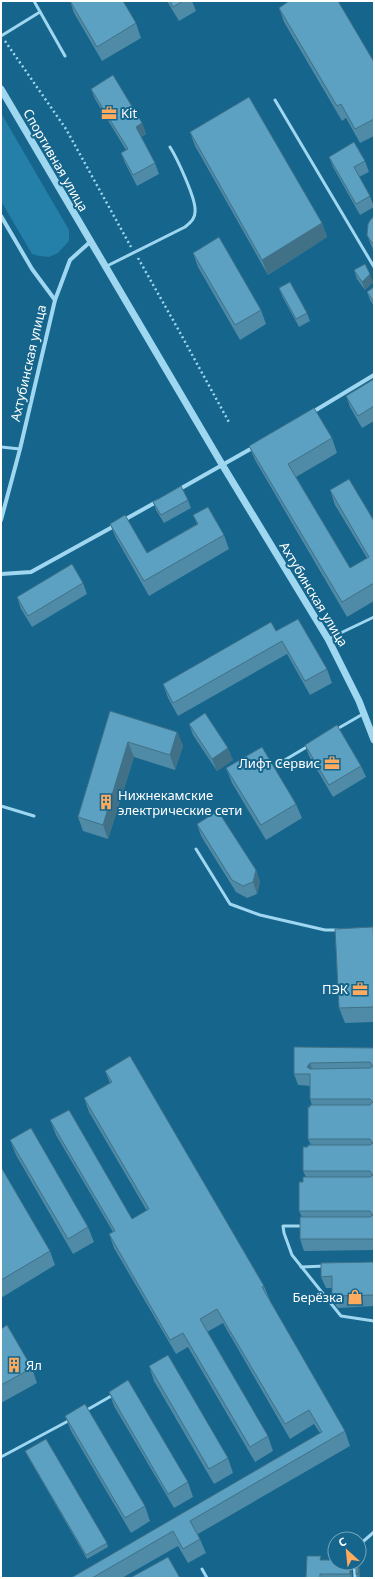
<svg xmlns="http://www.w3.org/2000/svg" width="375" height="1579" font-family="'Noto Sans',sans-serif">
<style>
.grass{fill:#247fa9}
.lines{fill:none;stroke-linecap:round;stroke-linejoin:round}
.path{stroke:#9fd6f0;stroke-width:2.5;stroke-dasharray:2 3;stroke-linecap:butt}
.service{stroke:#9fd6f0;stroke-width:3}
.minor{stroke:#9fd6f0;stroke-width:4}
.tertiary{stroke:#9fd6f0;stroke-width:7}
.wall{fill:#4f8aa6}
.shaded-wall{fill:#407187}
.building{fill:#5ca1c1;stroke:#407187;fill-rule:evenodd}
.labels{text-anchor:middle;dominant-baseline:central;stroke-width:4;stroke-linejoin:round;paint-order:stroke}
.poi-label{font-size:13px;fill:#fff;stroke:#15658c;text-anchor:start}
.street-label{font-size:13px;fill:#fff;stroke:#15658c}
</style>
<rect width="100%" height="100%" fill="#15658c"/>
<!-- grass -->
<path class="grass" d="M1 113 69 230V241L58 253 49 257 40 256 32 254 1 201Z"/>
<g class="lines">
<!-- path -->
<g class="path">
<path d="M5 41 66 129 131 247"/>
<path d="M138 258 178 329 230 424"/>
</g>
<!-- service -->
<g class="service">
<path d="M34 1 65 56"/>
<path d="M1 36 40 12"/>
<path d="M275 100 374 267"/>
<path d="M105 267 185 227C191 222 196 218 195 209 195 197 177 158 170 147"/>
<path d="M1 447 20 449"/>
<path d="M328 639 374 617"/>
<path d="M337 729 363 714"/>
<path d="M278 764 310 745"/>
<path d="M1 806 34 816"/>
<path d="M196 849 230 904 260 915 325 930H338"/>
<path d="M303 1226H283L284 1233 292 1255 341 1316 374 1321"/>
<path d="M301 1267 325 1266"/>
<path d="M85 1411 113 1395"/>
<path d="M1 1457 70 1420"/>
<path d="M359 1545 374 1532"/>
<path d="M354 1563 355 1578"/>
<path d="M202 1569 207 1578"/>
</g>
<!-- minor -->
<g class="minor">
<path d="M1 216 32 269 55 300"/>
<path d="M311 413 374 375"/>
<path d="M178 490 254 447"/>
<path d="M1 520 20 449 55 300 70 260 90 242"/>
<path d="M124 520 158 501"/>
<path d="M1 574 31 572 116 525"/>
</g>
<!-- tertiary -->
<path class="tertiary" d="M1 89 223 466 328 639 359 701 374 740"/>
</g>
<!-- wall -->
<g class="wall">
<path d="M70 1H123L136 23 141 38 102 61 74 13Z"/>
<path d="M167 1H192L196 11 179 21Z"/>
<path d="M279 8 374 62V136L360 143 346 118 342 121 284 22Z"/>
<path d="M91 89 142 123 146 134 141 137 155 163 159 174 137 186 125 163 121 153 126 150 95 99Z"/>
<path d="M190 132 322 223 327 237 268 275 195 146Z"/>
<path d="M329 157 365 161 369 172 359 177 370 196 374 207 360 215 333 167Z"/>
<path d="M374 217V252L367 235Z"/>
<path d="M193 253 261 310 266 324 240 340 198 267Z"/>
<path d="M354 270 373 282 365 290 357 279Z"/>
<path d="M374 287V306L370 300 367 292Z"/>
<path d="M279 288 307 313 310 321 299 327 282 296Z"/>
<path d="M374 379V421L362 428 350 407 346 396Z"/>
<path d="M332 438 337 453 296 477 350 568 367 558 335 505 330 490 374 521V601L347 617 255 460 249 446Z"/>
<path d="M188 500 191 508 164 523 156 510 153 502Z"/>
<path d="M193 515 224 535 229 549 149 596 116 538 110 524 147 553 197 524Z"/>
<path d="M83 583 87 594 32 627 21 609 17 597Z"/>
<path d="M276 631 327 669 332 683 310 695 287 654 178 716 168 698 163 684Z"/>
<path d="M110 711 177 732 183 746 175 770 134 757 108 839 83 831 78 817Z"/>
<path d="M189 724 233 760 217 771 193 735Z"/>
<path d="M305 745 361 766 366 777 333 797 309 756Z"/>
<path d="M226 768 296 804 302 818 266 840 232 783Z"/>
<path d="M197 824 256 870 260 882 257 894 247 898 236 892 201 836Z"/>
<path d="M373 927 374 930V1022L345 1023 339 1008Z"/>
<path d="M294 1047 374 1048V1250L304 1251 300 1239 302 1217 299 1211 303 1182 306 1177 303 1171 308 1147 311 1145 308 1139 310 1107 312 1105 310 1099V1086L298 1085 294 1074Z"/>
<path d="M105 1071 264 1286 270 1300H269L345 1431 350 1446 198 1534 200 1539 206 1553 188 1563 178 1546 122 1578H71L320 1433 314 1424 290 1439 223 1323 207 1332 268 1436 273 1451 255 1462 188 1347 176 1354 114 1248 109 1234 113 1232 56 1135 50 1120 132 1219 147 1211 89 1112 84 1098 110 1083Z"/>
<path d="M10 1140 88 1227 94 1242 73 1254 16 1155Z"/>
<path d="M1 1167 50 1251 55 1265 1 1298Z"/>
<path d="M374 1262V1306L338 1308 336 1306 332 1294V1288H326L321 1277Z"/>
<path d="M1 1329 32 1368 37 1383 1 1403Z"/>
<path d="M149 1366 228 1458 233 1473 214 1484 154 1381Z"/>
<path d="M109 1392 188 1482 193 1497 174 1508 114 1406Z"/>
<path d="M65 1416 145 1506 150 1521 131 1533 71 1431Z"/>
<path d="M25 1451 107 1543 108 1547 87 1559 27 1455Z"/>
<path d="M322 1560 351 1564 352 1578H306Z"/>
<path d="M359 1564 360 1578H358L356 1574Z"/>
</g>
<!-- shaded-wall -->
<g class="shaded-wall">
<path d="M142 123 146 134 140 137 136 127Z"/>
<path d="M322 223 327 237 268 275 262 260Z"/>
<path d="M370 274 373 282 365 290 362 282Z"/>
<path d="M177 732 183 746 175 770 170 755Z"/>
<path d="M128 742 134 757 108 839 103 825Z"/>
<path d="M228 748 233 760 217 771 212 759Z"/>
<path d="M256 870 260 882 257 894 253 882Z"/>
<path d="M373 927 374 930V949Z"/>
<path d="M310 1063 314 1075 307 1067Z"/>
<path d="M350 1563H351V1564L352 1578 350 1574Z"/>
<path d="M358 1563H359V1564L360 1578 358 1574Z"/>
</g>
<!-- building -->
<g class="building">
<path d="M70 1H123L136 23 97 47Z"/>
<path d="M170 1H183L173 7Z"/>
<path d="M289 1H338L374 62V119L355 129 341 104 337 106 279 8Z"/>
<path d="M113 75 142 123 136 127 155 163 133 175 121 153 128 149 91 89Z"/>
<path d="M249 97 322 223 262 260 190 132Z"/>
<path d="M354 142 365 161 354 167 370 196 356 204 329 157Z"/>
<path d="M374 217V244L370 240 367 235 368 224 371 219Z"/>
<path d="M219 237 261 310 235 325 193 253Z"/>
<path d="M365 264 370 274 362 282 354 270Z"/>
<path d="M290 282 307 313 296 319 279 288Z"/>
<path d="M374 287V302L367 292Z"/>
<path d="M374 379V406L358 416 346 396Z"/>
<path d="M314 408 332 438 288 464 350 568 369 557 330 490 349 479 374 521V583L342 602 249 446Z"/>
<path d="M181 486 188 500 161 515 153 502Z"/>
<path d="M208 507 224 535 144 581 110 524 125 515 147 553 198 524 193 515Z"/>
<path d="M72 564 83 583 28 616 17 597Z"/>
<path d="M298 619 327 669 305 681 282 641 173 703 163 684 271 622 276 631Z"/>
<path d="M110 711 177 732 170 755 128 742 103 825 78 817Z"/>
<path d="M205 713 228 748 212 759 189 724Z"/>
<path d="M337 725 361 766 329 785 305 745Z"/>
<path d="M262 747 296 804 261 825 226 768Z"/>
<path d="M218 811 256 870 253 882 243 886 232 880 197 824Z"/>
<path d="M373 927 374 949V1007L339 1008 335 929Z"/>
<path d="M294 1047 374 1048V1239H300V1217H370L373 1215 370 1211H299V1182H303V1177H370L373 1175 370 1171H303V1147H308V1145H370L373 1143 370 1139H308V1107H310V1105H370L373 1102 370 1099H310V1074H294ZM370 1062 373 1066 370 1068 310 1069 307 1067 310 1063Z"/>
<path d="M130 1056 264 1286 262 1287 345 1431 190 1521 200 1539 183 1549 173 1531 92 1578H71L322 1432 309 1410 285 1424 217 1309 200 1319 268 1436 250 1447 183 1333 170 1340 109 1234 115 1231 50 1120 69 1110 132 1219 149 1209 84 1098 112 1082 105 1071Z"/>
<path d="M31 1128 88 1227 68 1239 10 1140Z"/>
<path d="M1 1167 50 1251 1 1280Z"/>
<path d="M374 1262V1295L334 1296 332 1294V1276L321 1277V1263Z"/>
<path d="M7 1325 32 1368 1 1385V1329Z"/>
<path d="M168 1355 228 1458 209 1469 149 1366Z"/>
<path d="M128 1380 188 1482 168 1494 109 1392Z"/>
<path d="M85 1404 145 1506 125 1518 65 1416Z"/>
<path d="M46 1439 107 1543 86 1555 25 1451Z"/>
<path d="M307 1556H321L320 1560H335V1563H350V1574H320V1578H306Z"/>
<path d="M168 1557 180 1578H130Z"/>
<rect x="356" y="1563" width="2" height="11"/>
</g>
<!-- icons -->
<defs>
<g id="office-bare" transform="scale(1.2)"><path d="M-6-3h4V-5.5h4V-3h4V5H-6ZM-1-4.5V-3h2v-1.5ZM-6 0V1H6V0Z" fill="#ffaa5d" stroke="#15658c" stroke-width="2.5" paint-order="stroke"/></g>
<g id="building-bare" transform="scale(1.2)"><path d="M-4-6H4V6H1V3H-1V6H-4ZM-2.5-4.3h1.7v1.8h-1.7ZM.8-4.3h1.7v1.8H.8ZM-2.5-1h1.7V.8h-1.7ZM.8-1h1.7V.8H.8Z" fill="#ffaa5d" stroke="#15658c" stroke-width="2.5" paint-order="stroke"/></g>
<g id="shop-bare" transform="scale(1.2)"><path d="M-5-2.5h2.3a2.7 3.5 0 0 1 5.4 0H5L5.5 6h-11ZM-1.5-2.5h3a1.5 2.3 0 0 0-3 0Z" fill="#ffaa5d" stroke="#15658c" stroke-width="2.5" paint-order="stroke"/></g>
</defs>
<g fill-rule="evenodd">
<use href="#office-bare" x="109" y="113"/>
<use href="#office-bare" x="332" y="763"/>
<use href="#building-bare" x="106" y="802"/>
<use href="#office-bare" x="360" y="989"/>
<use href="#shop-bare" x="355" y="1297"/>
<use href="#building-bare" x="14" y="1365"/>
</g>
<g class="labels">
<!-- poi labels -->
<g class="poi-label">
<text x="121" y="113">Kit</text>
<text x="320" y="763" text-anchor="end">Лифт Сервис</text>
<text x="118" y="795">Нижнекамские<tspan x="118" dy="15">электрические сети</tspan></text>
<text x="348" y="989" text-anchor="end">ПЭК</text>
<text x="343" y="1297" text-anchor="end">Берёзка</text>
<text x="26" y="1365">Ял</text>
</g>
<!-- street labels -->
<g class="street-label">
<text transform="translate(56 160) rotate(60)">Спортивная улица</text>
<text transform="translate(28 363) rotate(-77)">Ахтубинская улица</text>
<text transform="translate(314 594) rotate(59)">Ахтубинская улица</text>
</g>
</g>
<!-- border -->
<rect width="375" height="1579" fill="none" stroke="#ffffff" stroke-width="4"/>
<!-- north arrow -->
<g transform="translate(347 1551) rotate(333)"><circle r="19" fill="#15658c" stroke="#73a3ba"/>
<path d="M0-3L7 15L0 10L-7 15Z" fill="#ffaa5d"/>
<text y="-6" font-size="11" font-weight="bold" text-anchor="middle" fill="#ffffff">С</text>
</g>
</svg>
